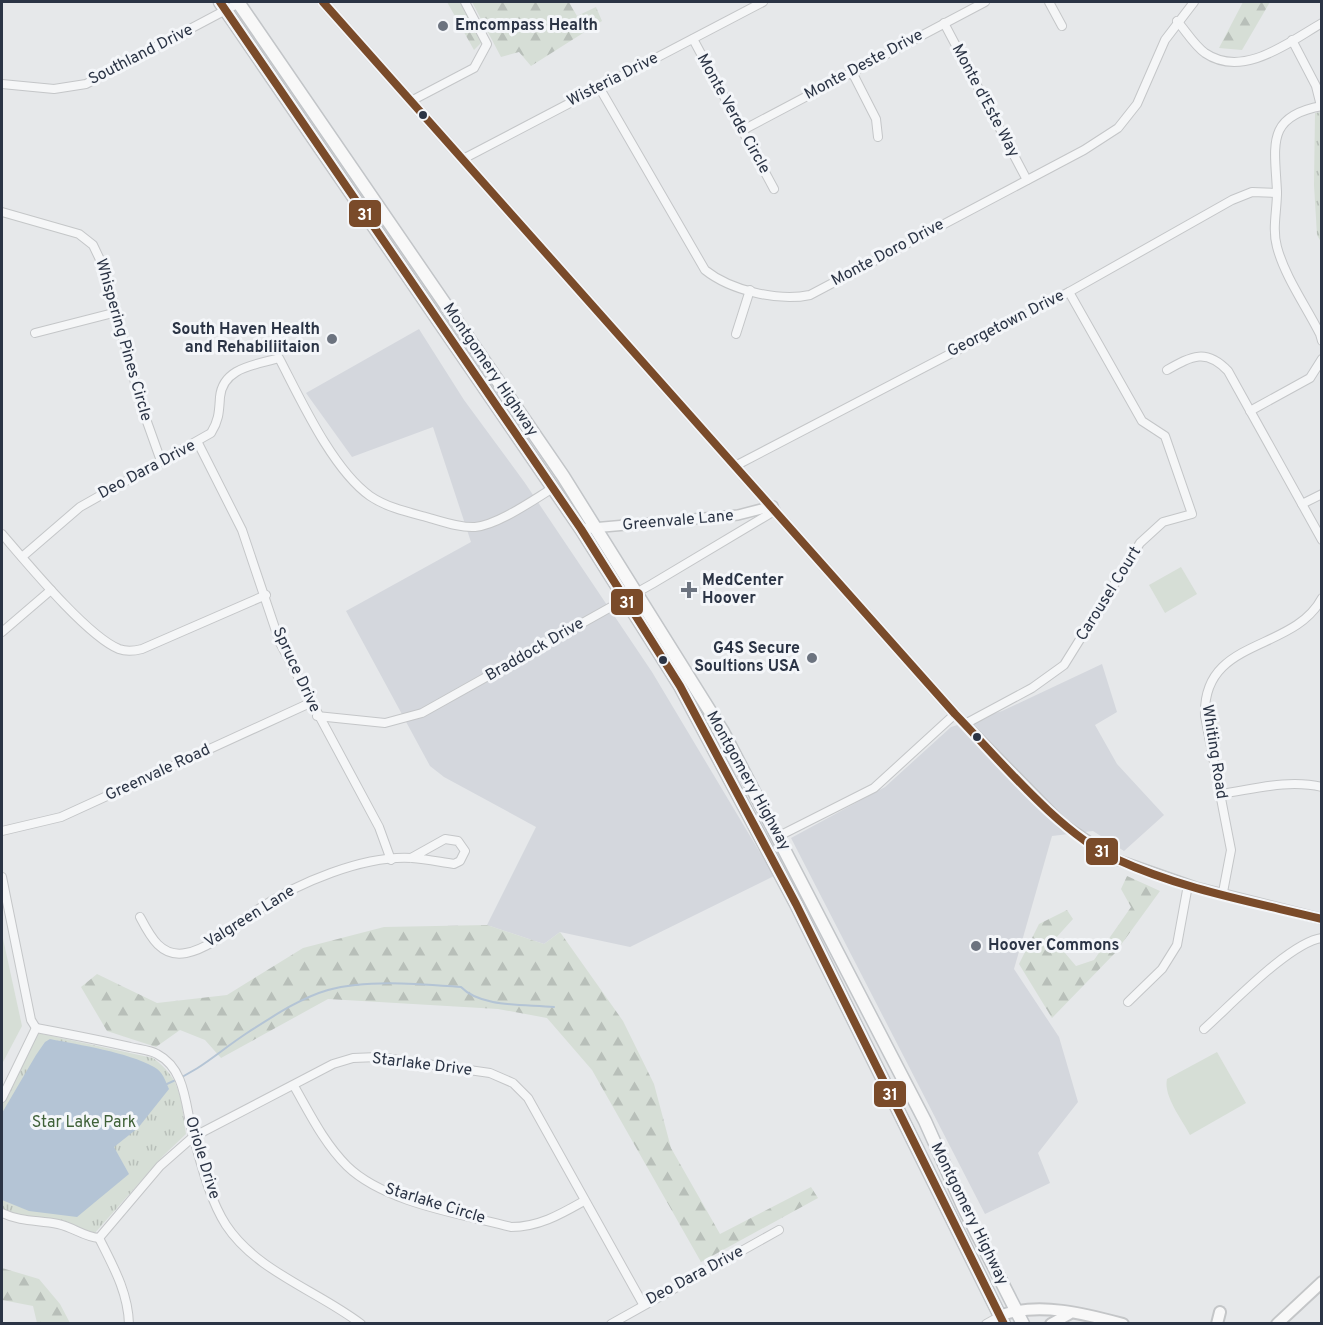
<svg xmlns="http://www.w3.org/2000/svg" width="1323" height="1325" font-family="Overpass,sans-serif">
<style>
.built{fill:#d4d7dd}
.green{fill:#d6ded6}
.forest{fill:url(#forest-firs)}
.park{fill:url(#park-tufts)}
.water{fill:#b4c4d5}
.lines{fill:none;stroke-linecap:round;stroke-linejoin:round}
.stream{stroke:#b4c4d5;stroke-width:2}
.minor-casing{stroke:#c4c6c8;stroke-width:10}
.tertiary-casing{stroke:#c4c6c8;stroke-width:12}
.secondary-casing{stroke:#c4c6c8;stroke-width:14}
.primary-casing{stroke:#c2c5c8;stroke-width:15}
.minor{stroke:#f5f6f7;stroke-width:8}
.tertiary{stroke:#f5f6f7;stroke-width:9}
.secondary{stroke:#f8f8f8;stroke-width:10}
.primary{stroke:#f8f8f8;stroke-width:12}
.bus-1-casing{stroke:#f4f6f9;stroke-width:12}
.bus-1{stroke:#7a4b2a;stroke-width:8}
.poi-dot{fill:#6c737f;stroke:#f4f6f9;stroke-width:2}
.bus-dot{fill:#2b3445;stroke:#f4f6f9;stroke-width:2}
.labels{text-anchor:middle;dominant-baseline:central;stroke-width:6;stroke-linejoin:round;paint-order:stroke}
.poi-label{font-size:16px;font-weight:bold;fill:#2b3445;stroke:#f4f6f9;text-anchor:start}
.street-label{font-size:16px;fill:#2b3445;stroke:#f4f6f9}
.park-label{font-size:16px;fill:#3f6138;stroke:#f4f6f9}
.line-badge{stroke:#f4f6f9;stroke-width:2}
.badge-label{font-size:16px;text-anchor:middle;font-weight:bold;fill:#fff}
</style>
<defs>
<pattern id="forest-firs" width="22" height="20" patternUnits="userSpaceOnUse" patternTransform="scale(1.5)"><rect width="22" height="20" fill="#d6ded6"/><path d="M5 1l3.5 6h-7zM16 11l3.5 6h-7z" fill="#b8bfb9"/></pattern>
<pattern id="park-tufts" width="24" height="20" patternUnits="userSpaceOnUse" patternTransform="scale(1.5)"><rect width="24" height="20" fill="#d6ded6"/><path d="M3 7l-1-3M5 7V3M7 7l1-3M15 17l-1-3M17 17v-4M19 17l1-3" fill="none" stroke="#b8bfb9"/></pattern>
</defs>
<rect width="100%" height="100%" fill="#e6e8ea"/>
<!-- built -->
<g class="built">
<path d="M419 329 464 400 525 483 652 672 774 876 630 947 560 932 544 944 487 925 536 827 444 777 430 766 346 611 471 542 433 427 352 457 306 393Z"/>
<path d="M1102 664 1117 712 1095 725 1117 764 1164 815 1124 851 1093 831 1052 836 1014 969 1059 1037 1078 1102 1038 1153 1050 1183 985 1214 791 838 885 787 951 727 1002 711Z"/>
</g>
<!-- green -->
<g class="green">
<path d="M1181 567 1197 594 1165 613 1149 585Z"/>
<path d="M2 934 22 1026 2 1064Z"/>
<path d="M1217 1052 1246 1103 1190 1135C1183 1121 1163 1096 1167 1079Z"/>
</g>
<!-- forest -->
<g class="forest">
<path d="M447 2H461L482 42 474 50Z"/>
<path d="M472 2H569L577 16 596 7 602 21 531 66 519 52 501 57Z"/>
<path d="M1243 2H1270L1242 50 1219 48Z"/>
<path d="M1127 876 1160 891 1115 953 1052 1018 1019 964 1039 924 1067 910 1073 919 1054 940 1076 966 1094 960 1131 907 1121 889Z"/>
<path d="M487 925 544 944 560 932 623 1021 654 1084 671 1148 720 1234 811 1187 818 1198 701 1262 592 1070 547 1018 498 1009 328 999 221 1058 205 1040 180 1030 156 1047 107 1031 81 987 97 974 157 1003 227 995 303 948 384 927Z"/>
<path d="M2 1268 39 1279 60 1304 70 1323H37L33 1306 2 1300Z"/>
</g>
<!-- park -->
<g class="park">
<path d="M1321 112H1322L1321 242 1317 235 1314 185 1315 113Z"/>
<path d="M38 1033 153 1058C182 1079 181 1100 186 1134L163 1156 94 1234 15 1216 2 1208V1103Z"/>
</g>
<!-- water -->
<path class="water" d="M50 1039C80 1045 127 1052 154 1067 163 1072 165 1080 169 1089L138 1128 114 1147 129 1174 77 1217 29 1211 2 1200V1113L36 1055 45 1042Z"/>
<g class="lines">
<!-- stream -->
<path class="stream" d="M167 1084C201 1070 218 1052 247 1033 272 1017 300 998 328 990 367 979 420 984 461 987 481 1008 526 1004 554 1007"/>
<!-- minor casing -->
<g class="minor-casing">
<g id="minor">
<path d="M1049 2 1062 26"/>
<path d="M1177 21C1186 31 1194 45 1205 53 1243 79 1289 42 1322 23"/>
<path d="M944 23 1027 180"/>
<path d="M693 39 774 189"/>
<path d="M1292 40 1316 86 1321 106"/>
<path d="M852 72 876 119 878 137"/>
<path d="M2 84 54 89 86 84 239 3"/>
<path d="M599 87 705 270C730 290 778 302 810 295L1084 150 1118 128 1137 104 1165 40 1194 2"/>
<path d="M411 101 474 68 487 44 465 2"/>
<path d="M1322 106C1265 116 1275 146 1277 192 1277 211 1272 229 1277 247 1285 277 1306 306 1320 334L1322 341"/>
<path d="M743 130 985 2"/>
<path d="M463 159 763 2"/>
<path d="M2 212 79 234 93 245 104 268 141 405 161 461"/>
<path d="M35 333 117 312"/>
<path d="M736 334 750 290"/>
<path d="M1167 370C1192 356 1206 348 1228 371L1322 540"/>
<path d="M1250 411 1310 378 1322 359"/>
<path d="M198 443 242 530 280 643 379 827 391 860"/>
<path d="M737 465 1069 292 1232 200 1252 192 1277 193"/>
<path d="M1302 504 1322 494"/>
<path d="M2 534C27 563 87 636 119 649 127 652 134 651 142 649L266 595"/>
<path d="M22 557 80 507 211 433C219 420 219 412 220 397 223 367 256 365 279 358 300 398 332 469 370 496 386 507 407 512 426 517 441 521 459 528 475 527 498 525 533 500 553 488"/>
<path d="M2 632 51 590"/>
<path d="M317 716 385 723 422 713 652 584 776 510"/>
<path d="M965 724 1032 688 1064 665 1140 543 1163 522 1192 514 1165 436 1142 421 1069 292"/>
<path d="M1221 794C1255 789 1288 779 1322 787"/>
<path d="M2 831 61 817 310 703"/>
<path d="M779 836 874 788 955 714"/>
<path d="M2 877 31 1020 36 1028"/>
<path d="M1223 892 1231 850 1205 716C1202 637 1293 653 1322 598"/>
<path d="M140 917C150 936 161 958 186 953 212 948 236 924 257 910 297 883 364 855 412 858 426 859 440 862 454 864L460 861 465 851 458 841 445 839 411 858"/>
<path d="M1128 1002 1162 969 1177 945 1188 885"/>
<path d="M36 1028C68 1034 99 1040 130 1047 138 1049 150 1050 157 1054 188 1070 185 1111 194 1139 202 1167 210 1200 226 1225 256 1271 318 1291 361 1324"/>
<path d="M1204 1029C1230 1006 1290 942 1322 938"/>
<path d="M294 1086C310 1114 324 1143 347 1166 385 1203 462 1214 511 1227 539 1227 561 1214 584 1201"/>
<path d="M2 1098 36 1028"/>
<path d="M2 1213C21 1222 38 1220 58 1224 73 1227 84 1237 99 1238"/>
<path d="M99 1238 160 1166 193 1137 333 1064 353 1058 378 1057 490 1073 513 1083 528 1098 643 1304"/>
<path d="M99 1238C113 1266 128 1292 129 1324"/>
<path d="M611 1324 779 1230"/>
<path d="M986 1324 1002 1315"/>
</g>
</g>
<!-- tertiary casing -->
<g class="tertiary-casing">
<g id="tertiary">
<path d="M323 2 955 714 1063 824 1115 859 1195 887 1322 919"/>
<path d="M581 529 738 515 773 506"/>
</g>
</g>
<!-- secondary casing -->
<g class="secondary-casing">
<g id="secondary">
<path d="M1002 1315C1040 1302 1085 1314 1123 1324"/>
<path d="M1051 1324 1069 1314"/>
<path d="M1217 1324 1220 1312"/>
<path d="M1277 1324 1322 1282"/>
</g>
</g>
<!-- primary casing -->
<g class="primary-casing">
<g id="primary">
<path d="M220 2 581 529 680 686 796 904 1004 1324"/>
<path d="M238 2 563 476 723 732 925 1121 963 1206 1023 1324"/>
</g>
</g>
<!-- minor -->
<use href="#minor" class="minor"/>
<!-- tertiary -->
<use href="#tertiary" class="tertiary"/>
<!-- secondary -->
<use href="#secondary" class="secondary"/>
<!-- primary -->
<use href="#primary" class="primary"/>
<!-- bus-1 casing -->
<g class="bus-1-casing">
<g id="bus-1">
<path d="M220 2 581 529 680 686 796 904 1004 1324"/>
<path d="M323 2 955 714C998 758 1061 835 1116 859 1181 889 1253 902 1322 919"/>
</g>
</g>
<!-- bus-1 -->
<use href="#bus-1" class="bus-1"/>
</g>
<!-- markers -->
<g class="poi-dot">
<circle cx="443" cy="26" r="6"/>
<circle cx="332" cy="339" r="6"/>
<path d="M686 581h6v6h6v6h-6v6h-6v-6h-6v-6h6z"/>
<circle cx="812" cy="658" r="6"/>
<circle cx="976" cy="946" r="6"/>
</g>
<g class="bus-dot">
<circle cx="423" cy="115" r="5"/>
<circle cx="663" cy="660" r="5"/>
<circle cx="977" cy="737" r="5"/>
</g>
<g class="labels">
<!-- poi labels -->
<g class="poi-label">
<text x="455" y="26">Emcompass Health</text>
<text x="320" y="330" text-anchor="end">South Haven Health<tspan x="320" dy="18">and Rehabiliitaion</tspan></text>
<text x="702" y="581">MedCenter<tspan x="702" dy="18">Hoover</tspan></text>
<text x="800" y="649" text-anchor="end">G4S Secure<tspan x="800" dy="18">Soultions USA</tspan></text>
<text x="988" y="946">Hoover Commons</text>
</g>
<!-- street labels -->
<g class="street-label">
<text transform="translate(141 55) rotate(-27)">Southland Drive</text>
<text transform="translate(864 65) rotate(-28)">Monte Deste Drive</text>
<text transform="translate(613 80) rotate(-27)">Wisteria Drive</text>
<text transform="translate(985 101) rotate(62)">Monte d'Este Way</text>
<text transform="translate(733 114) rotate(61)">Monte Verde Circle</text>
<text transform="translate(888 253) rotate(-28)">Monte Doro Drive</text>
<text transform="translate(1006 324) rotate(-27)">Georgetown Drive</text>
<text transform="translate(123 340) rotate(74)">Whispering Pines Circle</text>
<text transform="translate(490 370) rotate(56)">Montgomery Highway</text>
<text transform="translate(147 470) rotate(-28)">Deo Dara Drive</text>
<text transform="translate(678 521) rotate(-5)">Greenvale Lane</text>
<text transform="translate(1109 594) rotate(-58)">Carousel Court</text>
<text transform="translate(535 650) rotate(-30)">Braddock Drive</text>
<text transform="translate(296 670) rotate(65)">Spruce Drive</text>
<text transform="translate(1214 752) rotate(81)">Whiting Road</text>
<text transform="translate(158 773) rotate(-25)">Greenvale Road</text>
<text transform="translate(748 781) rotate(61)">Montgomery Highway</text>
<text transform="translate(250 917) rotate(-32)">Valgreen Lane</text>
<text transform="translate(422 1065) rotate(7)">Starlake Drive</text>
<text transform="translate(202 1158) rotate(73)">Oriole Drive</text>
<text transform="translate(435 1204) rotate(17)">Starlake Circle</text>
<text transform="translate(969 1214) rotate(64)">Montgomery Highway</text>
<text transform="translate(695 1276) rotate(-28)">Deo Dara Drive</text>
</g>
<!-- park labels -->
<g class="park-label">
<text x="84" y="1123">Star Lake Park</text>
</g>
</g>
<g class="line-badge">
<rect x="348" y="199" width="34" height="29" rx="6" fill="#7a4b2a"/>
<rect x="610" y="588" width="34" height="28" rx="6" fill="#7a4b2a"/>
<rect x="1085" y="837" width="34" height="29" rx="6" fill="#7a4b2a"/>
<rect x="873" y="1080" width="34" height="28" rx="6" fill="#7a4b2a"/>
</g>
<g class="badge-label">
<text x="365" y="220">31</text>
<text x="627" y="608">31</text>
<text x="1102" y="857">31</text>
<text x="890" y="1100">31</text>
</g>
<!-- border -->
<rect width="1323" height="1325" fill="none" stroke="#2b3445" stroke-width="6"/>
</svg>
